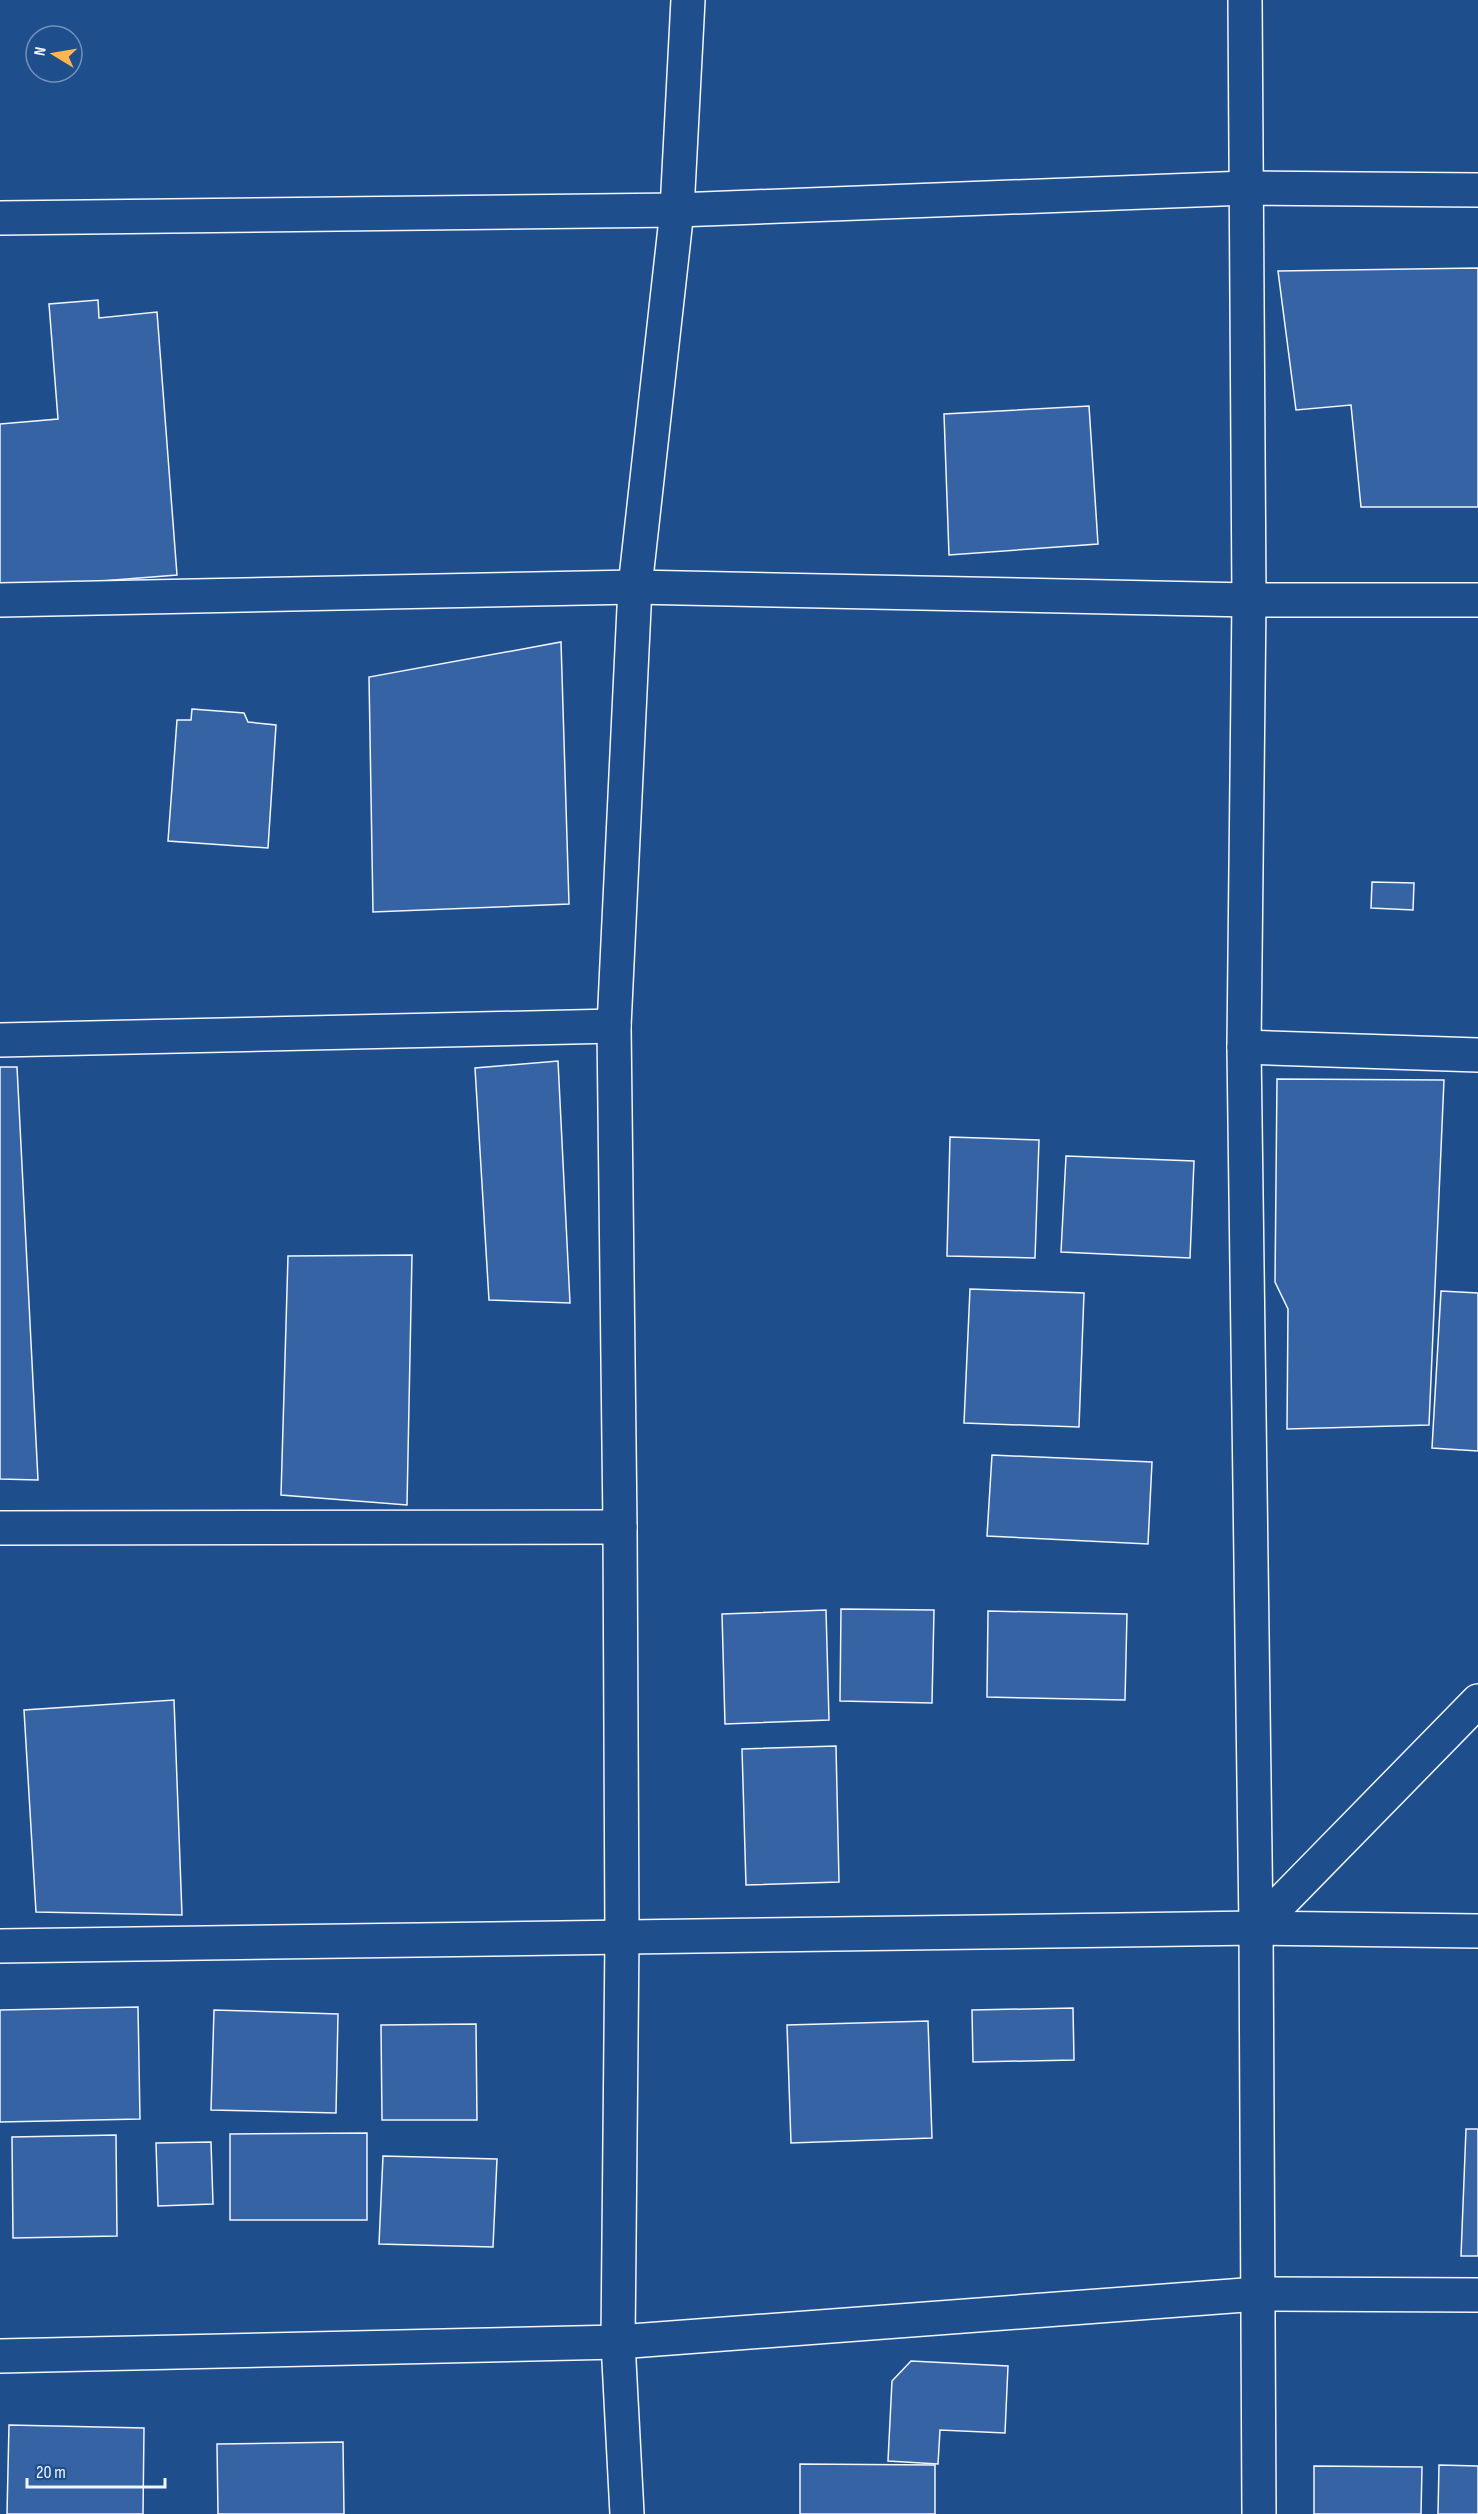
<svg xmlns="http://www.w3.org/2000/svg" width="1478" height="2514" font-family="'Sofia Sans Condensed',sans-serif">
<style>
.building{fill:#3563a3;stroke:#f2f6ff;stroke-width:1.5}
.lines{fill:none;stroke-linecap:round;stroke-linejoin:round}
.minor-casing{stroke:#f2f6ff;stroke-width:36}
.minor{stroke:#1f4e8c;stroke-width:33}
</style>
<rect width="100%" height="100%" fill="#1f4e8c"/>
<!-- building -->
<g class="building">
<path d="M1478 268V507H1361L1351 405 1296 410 1278 271Z"/>
<path d="M98 300 99 318 157 312 177 575 0 589V424L58 419 49 304Z"/>
<path d="M1089 406 1098 544 949 555 944 414Z"/>
<path d="M561 642 569 904 373 912 369 677Z"/>
<path d="M192 709 244 713 248 722 276 725 268 848 168 841 177 720H191Z"/>
<path d="M1372 882 1414 883 1413 910 1371 908Z"/>
<path d="M558 1061 570 1303 489 1300 475 1068Z"/>
<path d="M0 1067H17L38 1480 0 1479Z"/>
<path d="M1277 1079 1444 1080 1429 1425 1287 1429 1288 1309 1275 1282Z"/>
<path d="M950 1137 1039 1140 1035 1258 947 1256Z"/>
<path d="M1066 1156 1194 1161 1190 1258 1061 1252Z"/>
<path d="M412 1255 407 1505 281 1495 288 1256Z"/>
<path d="M970 1289 1084 1293 1079 1427 964 1423Z"/>
<path d="M1441 1291 1478 1293V1451L1432 1448Z"/>
<path d="M992 1455 1152 1462 1148 1544 987 1536Z"/>
<path d="M841 1609 934 1610 932 1703 840 1701Z"/>
<path d="M826 1610 829 1720 725 1724 722 1614Z"/>
<path d="M988 1611 1127 1614 1125 1700 987 1697Z"/>
<path d="M174 1700 182 1915 36 1912 24 1710Z"/>
<path d="M836 1746 839 1882 746 1885 742 1749Z"/>
<path d="M138 2007 140 2119 0 2122V2010Z"/>
<path d="M1073 2008 1074 2060 973 2062 972 2010Z"/>
<path d="M214 2010 338 2014 336 2113 211 2110Z"/>
<path d="M928 2021 932 2138 791 2143 787 2025Z"/>
<path d="M476 2024 477 2120H382L381 2025Z"/>
<path d="M1466 2129H1478V2256H1461Z"/>
<path d="M367 2133V2220H230V2134Z"/>
<path d="M116 2135 117 2236 13 2238 12 2137Z"/>
<path d="M211 2142 213 2204 158 2206 156 2143Z"/>
<path d="M383 2156 497 2159 493 2247 379 2244Z"/>
<path d="M911 2361 1008 2366 1005 2433 940 2430 938 2464 888 2461 892 2381Z"/>
<path d="M9 2425 144 2428 143 2514H7Z"/>
<path d="M343 2442 344 2514H218L217 2444Z"/>
<path d="M800 2464 935 2465V2514H800Z"/>
<path d="M1439 2465 1478 2466V2514H1438Z"/>
<path d="M1314 2466 1422 2467 1421 2514H1314Z"/>
</g>
<g class="lines">
<!-- minor casing -->
<g class="minor-casing">
<g id="minor">
<path d="M1245 0 1249 600 1244 1047 1256 1928 1259 2514"/>
<path d="M0 218 677 210 1246 188 1478 190"/>
<path d="M0 600 635 587 1249 600H1478"/>
<path d="M0 1040 614 1026"/>
<path d="M1244 1047 1478 1055"/>
<path d="M0 1528 620 1527"/>
<path d="M1256 1928 1478 1701"/>
<path d="M0 1946 1256 1928 1478 1931"/>
<path d="M0 2356 618 2342 1258 2294 1478 2295"/>
<path d="M627 2514 618 2342 622 1937 620 1527 614 1026 635 587 677 210 688 0"/>
</g>
</g>
<!-- minor -->
<use href="#minor" class="minor"/>
</g>
<!-- north arrow -->
<g transform="translate(54 54) rotate(281)"><circle r="28" fill="#1f4e8c" stroke="#7391ba" stroke-width="1.5"/>
<path d="M0-4.5L10 22L0 15L-10 22Z" fill="#ffb74d"/>
<text y="-9" font-size="16" font-weight="bold" text-anchor="middle" fill="#f2f6ff">N</text>
</g>
<!-- scale -->
<path d="M27 2478v9h138v-9" fill="none" stroke="#f2f6ff" stroke-width="3"/>
<text x="36" y="2478" font-size="18" fill="#f2f6ff" stroke="#1f4e8c" stroke-width="4.5" paint-order="stroke">20 m</text>
</svg>
